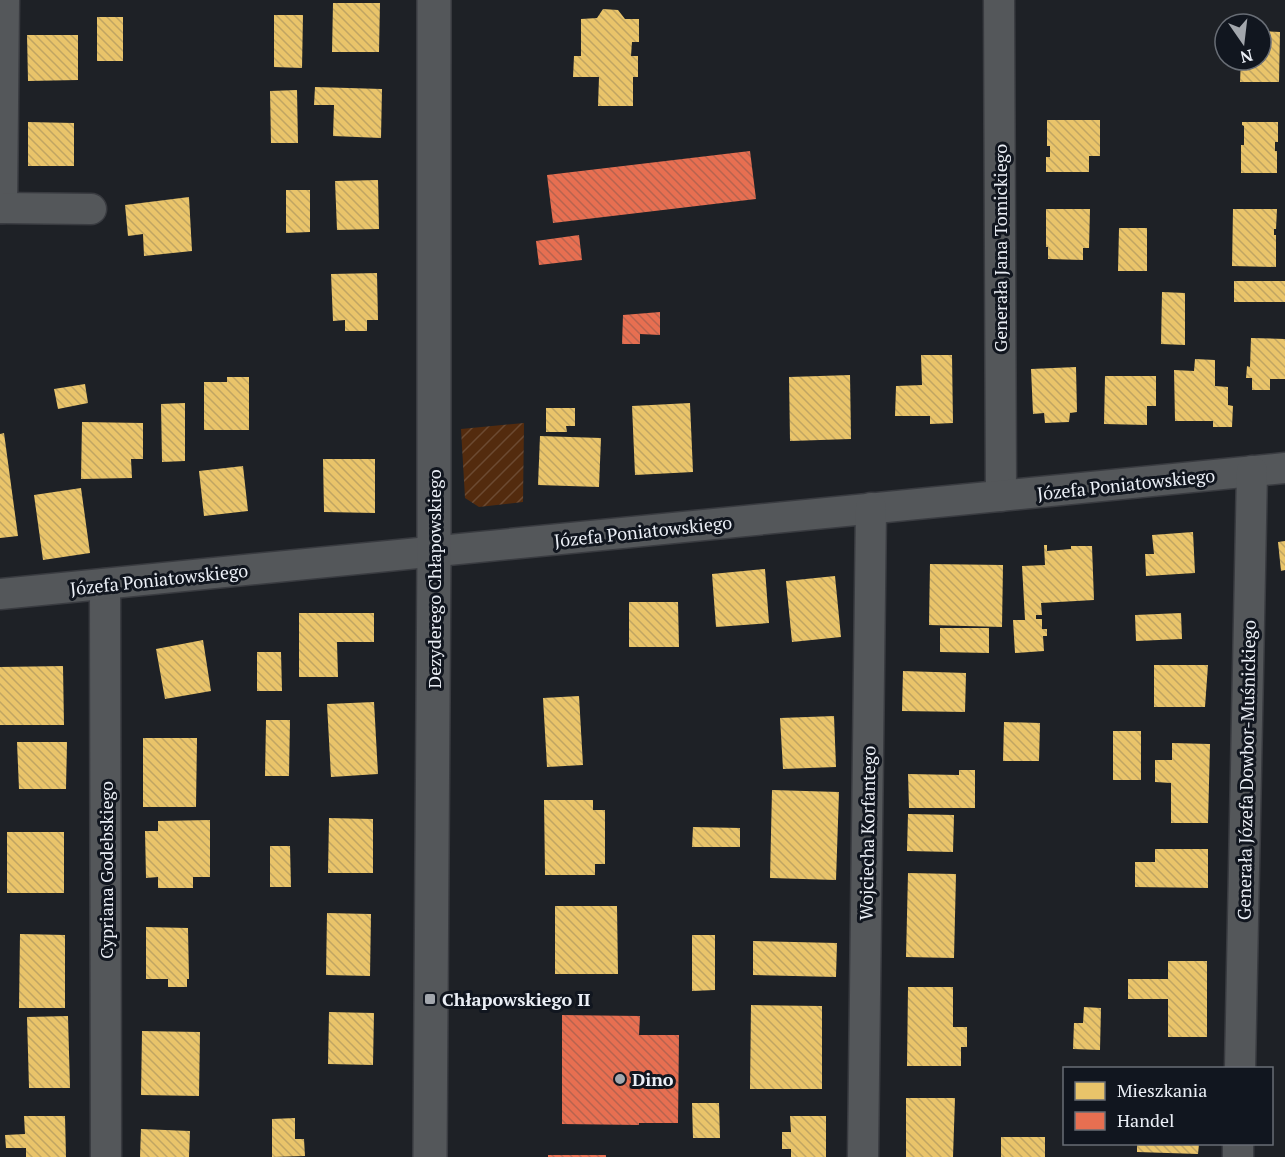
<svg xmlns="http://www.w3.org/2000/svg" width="1285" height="1157" font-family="'PT Serif',serif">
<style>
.garden{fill:url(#garden-furrows)}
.homes{fill:url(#homes-back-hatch)}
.shops{fill:url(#shops-back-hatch)}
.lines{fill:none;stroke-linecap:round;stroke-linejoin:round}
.minor-casing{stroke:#393b40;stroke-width:33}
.tertiary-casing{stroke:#393b40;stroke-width:36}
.minor{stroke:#54575a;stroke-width:30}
.tertiary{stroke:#54575a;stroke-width:33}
.poi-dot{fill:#a3a7ad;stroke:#11161f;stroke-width:2}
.labels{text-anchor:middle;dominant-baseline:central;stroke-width:6;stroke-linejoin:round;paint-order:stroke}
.street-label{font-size:18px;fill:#ebeff6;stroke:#11161f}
.poi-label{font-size:18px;font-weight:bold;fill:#ebeff6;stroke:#11161f;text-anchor:start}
</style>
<defs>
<pattern id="garden-furrows" width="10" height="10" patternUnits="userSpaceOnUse" patternTransform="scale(1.5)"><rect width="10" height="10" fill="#532b0e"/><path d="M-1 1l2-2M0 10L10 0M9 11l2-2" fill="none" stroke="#6c4a32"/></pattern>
<pattern id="homes-back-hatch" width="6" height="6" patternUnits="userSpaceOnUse" patternTransform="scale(1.5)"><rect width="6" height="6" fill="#e9c46a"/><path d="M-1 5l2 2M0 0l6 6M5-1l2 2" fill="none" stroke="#c0a562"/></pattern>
<pattern id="shops-back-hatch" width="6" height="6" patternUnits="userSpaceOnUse" patternTransform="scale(1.5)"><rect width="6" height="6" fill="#e76f51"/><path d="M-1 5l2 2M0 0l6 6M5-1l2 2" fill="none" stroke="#b7634f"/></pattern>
</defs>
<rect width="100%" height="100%" fill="#1e2126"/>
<!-- garden -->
<path class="garden" d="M524 423 523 502 479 507 465 498 461 429Z"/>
<!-- homes -->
<g class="homes">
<path d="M333 3H380L379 52H332Z"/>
<path d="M603 9 618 10 625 19H639V42H632L631 56H638V77H633V106H598L599 77H573L574 56H581V19L597 18Z"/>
<path d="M274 15H303L302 68 274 67Z"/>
<rect x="97" y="17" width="26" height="44"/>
<path d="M1261 31 1280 32 1279 82H1240L1241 60H1261Z"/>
<path d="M27 35H78V80L28 81Z"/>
<path d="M315 87 382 89 381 138 333 136 334 105H314Z"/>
<path d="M297 90 298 143H271L270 91Z"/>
<path d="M1047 120H1100V156H1089V172H1046V157H1050V146H1047Z"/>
<path d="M28 122 74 123V166H28Z"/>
<path d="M1242 122H1278V142H1275V151H1277V173H1241V145H1244V126L1242 125Z"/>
<path d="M378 180 379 229 337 230 335 181Z"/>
<path d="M286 190H310V232L286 233Z"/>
<path d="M189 197 192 251 144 256 143 234 128 236 125 205Z"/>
<path d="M1046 209H1090L1089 248H1083V260L1048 259V247H1046Z"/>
<path d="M1233 209H1277L1276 229H1274V235H1276V267L1232 266Z"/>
<path d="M1119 228H1147V271H1118Z"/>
<path d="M377 273 378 320H367V331H345V320L333 321 331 274Z"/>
<rect x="1234" y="281" width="51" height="21"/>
<path d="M1162 292 1185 293V345L1161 344Z"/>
<path d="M1251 338 1285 339V379H1270V390H1252V378H1246L1247 366 1250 367Z"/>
<path d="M921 355H952L953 423 930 424V416H895L896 386 922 385Z"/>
<path d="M1195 359 1215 360V386L1228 387V405L1233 406 1232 427H1213V421H1175L1174 370 1194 371Z"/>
<path d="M1076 367 1077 412 1070 413 1069 422 1045 423 1044 413 1033 414 1031 369Z"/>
<path d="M850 375 851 439 790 441 789 377Z"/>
<path d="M1105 376H1156V406H1147V425L1104 424Z"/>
<path d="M227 377H249V430H204V382H227Z"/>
<path d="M85 384 88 403 58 409 54 389Z"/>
<path d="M185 403V461L162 462 161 404Z"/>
<path d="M690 403 693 472 635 475 632 406Z"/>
<path d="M546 408H575V426H566L567 432H546Z"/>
<path d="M82 422 143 423V459H131L132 478 81 479Z"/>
<path d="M4 433 18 536 0 538V434Z"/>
<path d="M540 436 601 438 599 487 538 485Z"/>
<path d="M323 459H375V513L324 512Z"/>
<path d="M243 466 248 511 204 516 199 471Z"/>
<path d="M81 488 90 553 43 560 34 495Z"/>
<path d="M1193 532 1195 573 1146 576 1145 554H1154L1152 535Z"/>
<path d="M1285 541V570L1281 571 1278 542Z"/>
<path d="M1044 545H1047V551L1071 549V546H1092L1094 600 1041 603 1042 615H1036V619H1042V629H1047V636H1043L1044 651 1015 653 1013 620H1025L1022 566 1045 565Z"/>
<path d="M930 564 1003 565 1002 627 929 625Z"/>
<path d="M765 569 769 623 716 627 712 574Z"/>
<path d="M835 576 841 637 792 642 786 581Z"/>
<path d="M629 602H678L679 647H629Z"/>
<path d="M299 613H374V642H337L338 677H299Z"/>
<path d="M1181 613 1182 639 1136 641 1135 615Z"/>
<path d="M940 628H989V653L940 652Z"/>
<path d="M203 640 211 691 165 699 156 649Z"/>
<path d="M257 652H281L282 691H257Z"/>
<path d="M1154 665H1208L1205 707H1154Z"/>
<path d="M63 666 64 725H0V667Z"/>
<path d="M903 671 966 673 965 712 902 711Z"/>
<path d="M579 696 583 765 547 767 543 698Z"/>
<path d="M374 702 378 774 331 777 327 704Z"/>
<path d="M834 716 836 767 783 769 780 718Z"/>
<path d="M266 720H290L289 776H265Z"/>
<path d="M1004 722 1040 723 1039 761H1003Z"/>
<rect x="1113" y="731" width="28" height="49"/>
<path d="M143 738H197L196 807H143Z"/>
<path d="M17 742H67L66 789H19Z"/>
<path d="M1172 743 1210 744 1208 823H1171V783L1155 782V760H1172Z"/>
<path d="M959 770H975V808H909L908 774 959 775Z"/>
<path d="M772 790 839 792 836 880 770 878Z"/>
<path d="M544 800H593V810H605V864H595V875H545Z"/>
<path d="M908 814 954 815 953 852 907 851Z"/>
<path d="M329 818 373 819V873H328Z"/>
<path d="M210 820V877H193V888H158V877L146 878 145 831H158V821Z"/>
<path d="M693 827 740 828V847H692Z"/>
<rect x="7" y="832" width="57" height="61"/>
<path d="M270 846H290L291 887H270Z"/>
<path d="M1155 849H1208V888L1135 887V862H1155Z"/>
<path d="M908 873 956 874 954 958 906 957Z"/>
<path d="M555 906H617L618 974H555Z"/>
<path d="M327 913 371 914 370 976 326 975Z"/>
<path d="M146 927 188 928 189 979H187V987H168V979H146Z"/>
<path d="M20 934 65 935V1008H19Z"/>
<path d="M692 935H715V990L692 991Z"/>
<path d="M753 941 837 943 836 977 753 975Z"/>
<path d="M1168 961H1207V1037H1168V999H1128V979H1168Z"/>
<path d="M908 987H953V1027H967V1047H961V1066H907Z"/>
<path d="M751 1005 822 1006V1089H750Z"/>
<path d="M1084 1007 1101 1008 1100 1050 1073 1049 1074 1023H1083Z"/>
<path d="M329 1012 374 1013 373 1065 328 1064Z"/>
<path d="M68 1016 70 1088H29L27 1017Z"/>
<path d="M142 1031 200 1032 199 1096 141 1095Z"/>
<path d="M906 1098H955L953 1157H906Z"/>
<path d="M692 1103H719L720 1138H693Z"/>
<path d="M24 1116H65L66 1157H26V1148H6L5 1135 25 1134Z"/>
<path d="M790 1116H826V1157H791V1149H782V1132H791Z"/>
<path d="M295 1118V1139H304L305 1156 272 1157V1119Z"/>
<path d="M141 1129 190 1131 189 1157H140Z"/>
<rect x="1001" y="1137" width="44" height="20"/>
<path d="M1137 1144H1199L1198 1154 1137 1152Z"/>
</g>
<!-- shops -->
<g class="shops">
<path d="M750 151 756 199 553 223 547 175Z"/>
<path d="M579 235 582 260 539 265 536 241Z"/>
<path d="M660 312V335L640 334V344H622L623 315Z"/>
<path d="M562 1015 640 1016 639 1035H679L678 1123H639V1125L562 1124Z"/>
<rect x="548" y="1155" width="58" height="2"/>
</g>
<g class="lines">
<!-- minor casing -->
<g class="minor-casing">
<g id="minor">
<path d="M999 0 1001 496"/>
<path d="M0 208H2L4 0"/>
<path d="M2 208 91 209"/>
<path d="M105 584 106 1157"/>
<path d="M0 594 1285 468"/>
<path d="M1240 1068 1252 471"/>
<path d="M863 1157 871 508"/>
<path d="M1238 1157V1144"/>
</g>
</g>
<!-- tertiary casing -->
<g class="tertiary-casing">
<path id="tertiary" d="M430 1157 434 552V0"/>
</g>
<!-- minor -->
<use href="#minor" class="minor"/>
<!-- tertiary -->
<use href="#tertiary" class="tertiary"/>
</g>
<!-- markers -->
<g class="poi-dot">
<rect x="424" y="993" width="12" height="12" rx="3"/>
<circle cx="620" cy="1079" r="6"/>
</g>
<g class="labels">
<!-- street labels -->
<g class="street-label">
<text transform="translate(1000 248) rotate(-90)">Generała Jana Tomickiego</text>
<text transform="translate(1126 484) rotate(-6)">Józefa Poniatowskiego</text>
<text transform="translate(643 531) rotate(-6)">Józefa Poniatowskiego</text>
<text transform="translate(159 579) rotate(-6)">Józefa Poniatowskiego</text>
<text transform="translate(434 579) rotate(-90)">Dezyderego Chłapowskiego</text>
<text transform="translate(1246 770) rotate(-89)">Generała Józefa Dowbor-Muśnickiego</text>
<text transform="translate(867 833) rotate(-89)">Wojciecha Korfantego</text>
<text transform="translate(106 870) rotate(-90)">Cypriana Godebskiego</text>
</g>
<!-- poi labels -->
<g class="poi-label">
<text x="442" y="999">Chłapowskiego II</text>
<text x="632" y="1079">Dino</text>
</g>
</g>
<!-- legend -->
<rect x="1063" y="1067" width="210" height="78" fill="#11161f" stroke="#686d75" stroke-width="1.5"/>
<rect x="1075" y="1082" width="30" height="18" fill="#e9c46a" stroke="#686d75" stroke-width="1.5"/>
<text x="1117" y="1097" font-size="18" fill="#ebeff6">Mieszkania</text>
<rect x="1075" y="1112" width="30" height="18" fill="#e76f51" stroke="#686d75" stroke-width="1.5"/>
<text x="1117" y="1127" font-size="18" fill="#ebeff6">Handel</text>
<!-- north arrow -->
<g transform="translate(1243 42) rotate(166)"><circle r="28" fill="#11161f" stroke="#686d75" stroke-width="1.5"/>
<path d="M0-4.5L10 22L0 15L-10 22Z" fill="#a3a7ad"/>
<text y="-9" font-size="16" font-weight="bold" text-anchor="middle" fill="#ebeff6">N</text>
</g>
</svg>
